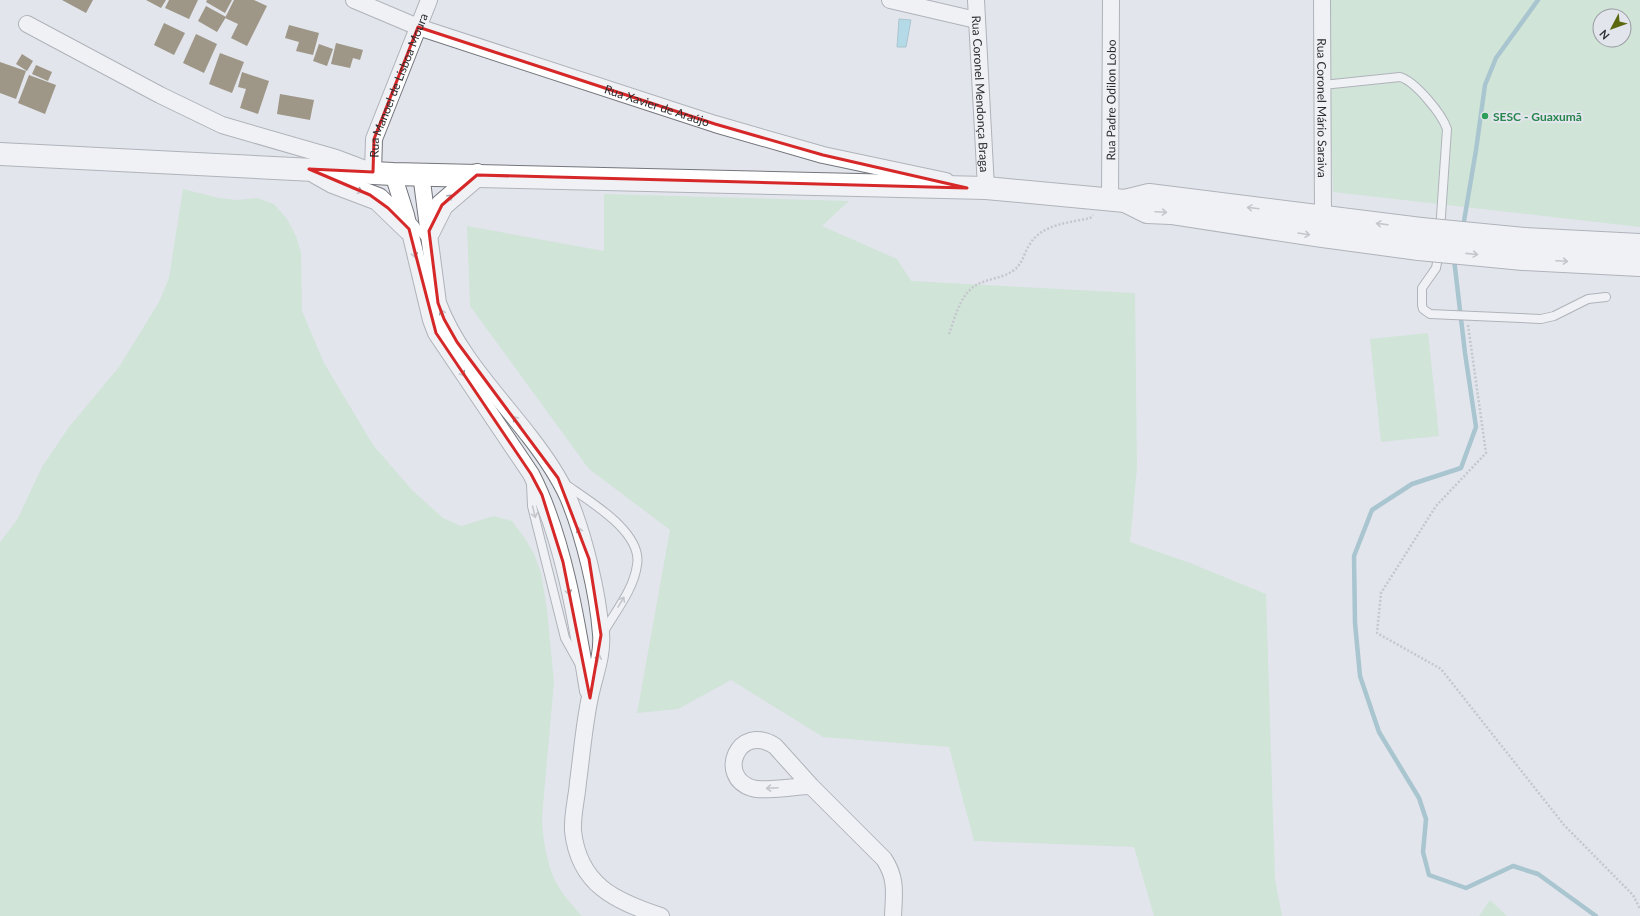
<svg xmlns="http://www.w3.org/2000/svg" width="1640" height="916" font-family="Lato,sans-serif">
<style>
.green{fill:#bce2bf;fill-rule:evenodd}
.water{fill:#7ecddf;stroke:#659daa}
.lines{fill:none;stroke-linecap:round;stroke-linejoin:round}
.stream{stroke:#659daa;stroke-width:4.5}
.building{fill:#4c360a}
.lane-casing{stroke:#73767c;stroke-width:10}
.street-casing{stroke:#73767c;stroke-width:18}
.primary-casing{stroke:#73767c;stroke-width:24}
.path{stroke:#a0a3a8;stroke-width:2.5;stroke-dasharray:2 2;stroke-linecap:butt}
.lane{stroke:#fff;stroke-width:8}
.street{stroke:#fff;stroke-width:16}
.primary{stroke:#fff;stroke-width:22}
.primary-bridge-casing{stroke:#73767c;stroke-width:24;stroke-linecap:butt}
.primary-bridge{stroke:#fff;stroke-width:22}
.oneway{stroke:#a0a0a2}
.marked{fill:none;stroke:#d62828;stroke-width:3;stroke-linejoin:round}
.leisure-dot{fill:#2e9e5b;stroke:#e2e5ec;stroke-width:1.5}
.labels{text-anchor:middle;dominant-baseline:central;stroke-width:4;stroke-linejoin:round;paint-order:stroke}
.street-label{font-size:12px;fill:#2c2d30;stroke:#e2e5ec}
.leisure-label{font-size:12px;font-weight:bold;fill:#27864d;stroke:#e2e5ec;text-anchor:start}
</style>
<rect width="100%" height="100%" fill="#e2e5ec"/>
<!-- green -->
<g class="green">
<path d="M1327 0H1640V227L1333 192ZM1600 16H1624V40H1600Z"/>
<path d="M183 189 219 198 238 200 257 198 274 204 287 219 296 236 301 253 302 311 324 363 373 445 412 490 443 518 461 526 494 516 512 521 524 537 534 554 541 573 547 610 554 682 542 817C543 841 547 869 560 889 566 899 575 908 582 916H0V542L17 520 42 467 69 427 119 367 159 302 169 278Z"/>
<path d="M604 194 849 201 822 226 897 259 911 281 1135 293 1137 468 1130 542 1190 563 1266 594 1275 879 1282 916H1154L1134 847 974 841 949 747 823 737 731 680 678 709 637 713 670 530 589 469 470 306 467 226 604 251Z"/>
<path d="M1428 333 1439 436 1381 442 1370 339Z"/>
<path d="M1490 900 1507 916H1479Z"/>
</g>
<!-- water -->
<path class="water" d="M899 19 911 20 906 47H897Z"/>
<g class="lines">
<!-- stream -->
<g class="stream">
<path d="M1463 227 1476 150 1485 85 1496 58 1538 0"/>
<path d="M1454 259 1465 353 1476 427 1461 468 1412 484 1372 510 1354 556 1355 623 1360 676 1379 732 1419 798 1426 819 1423 852 1429 875 1466 888 1513 866 1538 874 1596 916"/>
</g>
</g>
<!-- building -->
<g class="building">
<path d="M62 0H93L86 13Z"/>
<path d="M146 0H166L161 8Z"/>
<path d="M169 0H198L189 19 165 8Z"/>
<path d="M207 0H232L225 13 206 2Z"/>
<path d="M234 0H254L267 6 247 46 231 38 238 24 225 18Z"/>
<path d="M206 6 226 17 217 32 198 21Z"/>
<path d="M164 23 185 33 174 55 154 45Z"/>
<path d="M289 25 319 33 313 55 296 51 299 42 285 38Z"/>
<path d="M196 34 217 44 204 73 183 63Z"/>
<path d="M336 43 363 50 360 60 353 58 350 68 331 64Z"/>
<path d="M319 44 333 49 327 66 313 61Z"/>
<path d="M220 53 244 62 232 93 209 84Z"/>
<path d="M22 54 33 61 27 71 16 64Z"/>
<path d="M0 62 26 71 16 99 0 93Z"/>
<path d="M36 65 52 72 48 81 32 74Z"/>
<path d="M242 72 269 81 258 114 240 108 246 89 238 87Z"/>
<path d="M29 75 56 85 45 114 18 103Z"/>
<path d="M280 94 314 100 310 120 277 114Z"/>
</g>
<g class="lines">
<!-- lane casing -->
<g class="lane-casing">
<g id="lane">
<path d="M1323 85 1400 77C1415 81 1442 114 1447 129L1440 231"/>
<path d="M1439 252 1436 268 1422 288V305L1423 309 1430 314 1541 319 1554 316 1588 299 1606 297"/>
<path d="M531 484 532 506 565 638 579 663"/>
<path d="M565 484C589 501 643 532 637 565 634 589 615 612 603 633"/>
</g>
</g>
<!-- street casing -->
<g class="street-casing">
<g id="street">
<path id="s1" d="M354 0 418 27 715 124 823 155 946 181"/>
<path d="M890 0 976 20"/>
<path id="s2" d="M976 0 986 188"/>
<path id="s3" d="M1322 0 1323 216"/>
<path id="s4" d="M27 24 160 95 222 125 336 158 373 172 374 139 429 0"/>
<path d="M393 174 406 215 431 320 436 333 531 474C563 536 577 622 588 691"/>
<path d="M421 174 438 303C457 354 497 394 530 437 544 455 558 475 568 497 584 535 598 593 601 634 603 655 594 677 590 697 584 725 582 753 578 782 577 797 572 815 573 831 579 885 615 901 661 916"/>
<path id="s5" d="M1110 200 1111 0"/>
<path d="M811 786C797 786 763 792 752 788 716 777 738 722 775 746L811 786 884 859C897 879 894 893 893 916"/>
</g>
</g>
<!-- primary casing -->
<g class="primary-casing">
<g id="primary">
<path d="M0 154 393 174 986 188 1125 201 1149 195 1421 229"/>
<path d="M317 173 333 182 378 199 409 229"/>
<path d="M1125 201 1147 212 1171 213 1321 236 1419 249"/>
<path d="M429 231 442 205 477 175"/>
<path d="M1524 239 1640 245"/>
<path d="M1523 259 1640 265"/>
</g>
</g>
<!-- path -->
<g class="path">
<path d="M1468 325 1486 453 1436 506 1381 593 1377 633 1441 669 1564 825 1633 895 1640 909"/>
<path d="M949 334C956 315 961 289 983 282 993 278 1005 277 1014 270 1023 264 1024 252 1030 244 1042 224 1069 223 1090 218L1093 215"/>
</g>
<!-- lane -->
<use href="#lane" class="lane"/>
<!-- street -->
<use href="#street" class="street"/>
<!-- primary -->
<use href="#primary" class="primary"/>
<!-- primary-bridge casing -->
<g class="primary-bridge-casing">
<g id="primary-bridge">
<path d="M1421 229 1524 239"/>
<path d="M1419 249 1523 259"/>
</g>
</g>
<!-- primary-bridge -->
<use href="#primary-bridge" class="primary-bridge"/>
</g>
<!-- one-way arrows -->
<defs><path id="oneway-shaft" d="M-6 0H5M1.5-3L5.5 0L1.5 3" fill="none" stroke-width="1.6" stroke-linecap="round" stroke-linejoin="round"/></defs>
<g class="oneway">
<use href="#oneway-shaft" transform="translate(357 190) rotate(20)"/>
<use href="#oneway-shaft" transform="translate(448 199) rotate(-44)"/>
<use href="#oneway-shaft" transform="translate(1253 208) rotate(-173)"/>
<use href="#oneway-shaft" transform="translate(1161 212) rotate(3)"/>
<use href="#oneway-shaft" transform="translate(1382 224) rotate(-173)"/>
<use href="#oneway-shaft" transform="translate(1304 234) rotate(9)"/>
<use href="#oneway-shaft" transform="translate(414 252) rotate(78)"/>
<use href="#oneway-shaft" transform="translate(1472 254) rotate(6)"/>
<use href="#oneway-shaft" transform="translate(1562 261) rotate(3)"/>
<use href="#oneway-shaft" transform="translate(443 315) rotate(-112)"/>
<use href="#oneway-shaft" transform="translate(461 371) rotate(55)"/>
<use href="#oneway-shaft" transform="translate(517 421) rotate(-128)"/>
<use href="#oneway-shaft" transform="translate(534 512) rotate(76)"/>
<use href="#oneway-shaft" transform="translate(580 533) rotate(-108)"/>
<use href="#oneway-shaft" transform="translate(568 589) rotate(79)"/>
<use href="#oneway-shaft" transform="translate(621 602) rotate(-59)"/>
<use href="#oneway-shaft" transform="translate(598 660) rotate(-78)"/>
<use href="#oneway-shaft" transform="translate(772 788) rotate(177)"/>
</g>
<!-- marked area -->
<path d="M0 0H1640V916H0ZM418 27 715 124 823 155 967 188 477 175 442 205 429 231 438 303 444 319 457 342 558 478 589 559 601 635 590 698 563 562 542 495 531 474 436 333 409 229 388 208 370 195 309 169 373 172 374 139Z" fill="#e2e5ec" fill-opacity=".55" fill-rule="evenodd"/>
<path class="marked" d="M418 27 715 124 823 155 967 188 477 175 442 205 429 231 438 303 444 319 457 342 558 478 589 559 601 635 590 698 563 562 542 495 531 474 436 333 409 229 388 208 370 195 309 169 373 172 374 139Z"/>
<!-- markers -->
<circle class="leisure-dot" cx="1485" cy="116" r="4"/>
<g class="labels">
<!-- street labels -->
<g class="street-label">
<text stroke="none"><textPath href="#s4" startOffset="469">Rua Manoel de Lisboa Moura</textPath></text>
<text stroke="none"><textPath href="#s2" startOffset="94">Rua Coronel Mendonça Braga</textPath></text>
<text stroke="none"><textPath href="#s5" startOffset="100">Rua Padre Odilon Lobo</textPath></text>
<text stroke="none"><textPath href="#s1" startOffset="321">Rua Xavier de Araújo</textPath></text>
<text stroke="none"><textPath href="#s3" startOffset="108">Rua Coronel Mário Saraiva</textPath></text>
</g>
<!-- leisure labels -->
<g class="leisure-label">
<text x="1493" y="116">SESC - Guaxumã</text>
</g>
</g>
<!-- north arrow -->
<g transform="translate(1612 28) rotate(229)"><circle r="19" fill="#e2e5ec" stroke="#999ba1"/>
<path d="M0-3L7 15L0 10L-7 15Z" fill="#5b680e"/>
<text y="-6" font-size="11" font-weight="bold" text-anchor="middle" fill="#2c2d30">N</text>
</g>
</svg>
